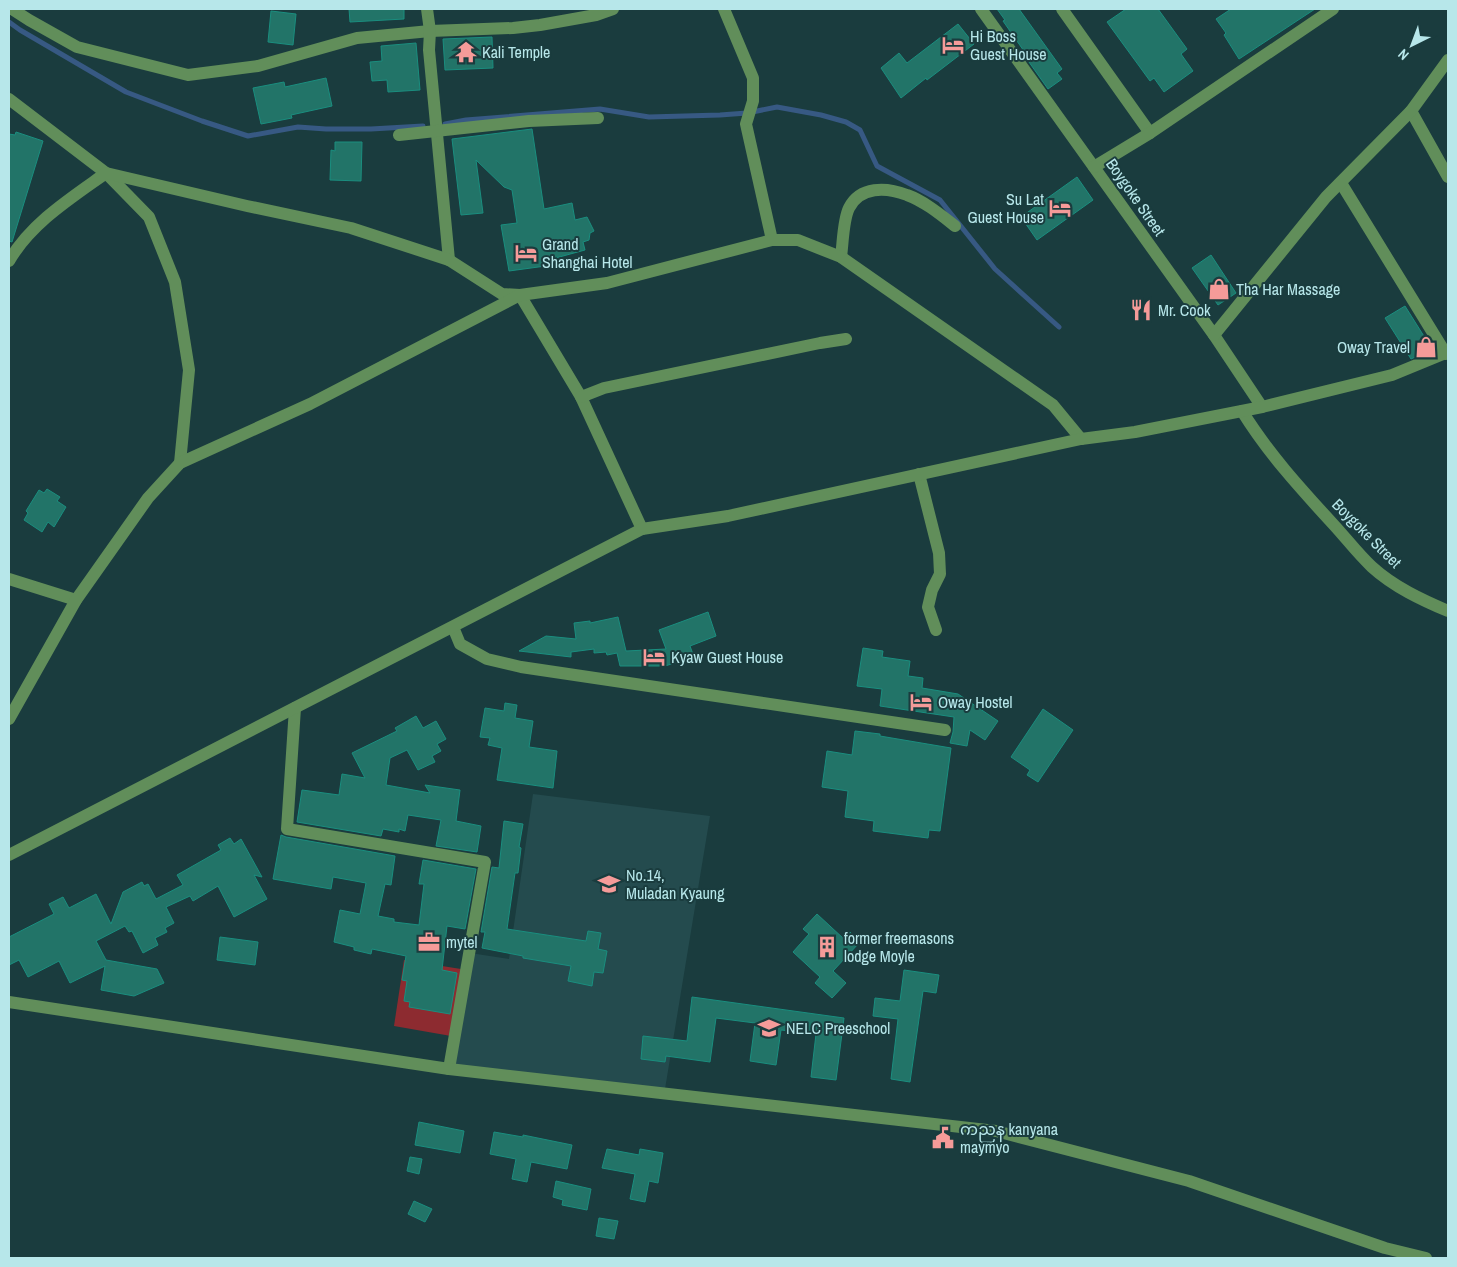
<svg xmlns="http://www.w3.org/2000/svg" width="1457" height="1267" font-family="'Archivo Narrow','Noto Sans Myanmar',sans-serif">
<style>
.built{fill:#244b4e}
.green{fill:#8d2b30}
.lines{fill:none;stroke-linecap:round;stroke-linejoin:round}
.stream{stroke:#375983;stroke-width:5}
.building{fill:#227468;stroke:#1a8e7f}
.minor{stroke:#618e5a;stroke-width:12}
.labels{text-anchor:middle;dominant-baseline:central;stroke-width:4;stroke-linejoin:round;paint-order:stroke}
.poi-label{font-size:16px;fill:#b7e7ea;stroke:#1a3c3e;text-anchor:start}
.street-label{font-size:16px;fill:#b7e7ea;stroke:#1a3c3e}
</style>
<rect width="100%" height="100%" fill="#1a3c3e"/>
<!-- built -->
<path class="built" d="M533 794 710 816 665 1089 451 1065 470 953 509 959Z"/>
<!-- green -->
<path class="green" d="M404 960 461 969 451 1036 394 1026Z"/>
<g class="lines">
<!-- stream -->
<g class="stream">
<path d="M9 22 20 30 126 92 202 121 248 136 298 127 326 129H371L423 126"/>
<path d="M445 124 466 120 600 109 649 117 720 115 747 113 777 107 821 115 846 122 860 130 877 166 940 200 995 269 1059 327"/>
</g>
</g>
<!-- building -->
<g class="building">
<path d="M349 9H404V19L350 22Z"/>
<path d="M997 9H1019L1062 69 1057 73 1062 79 1048 89 1024 55 1026 54 1003 21 1005 20Z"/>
<path d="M1126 9H1158L1187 49 1181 54 1193 71 1164 92 1154 78 1150 81 1107 22Z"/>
<path d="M1231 9H1315L1239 59 1224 35 1226 33 1216 19Z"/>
<path d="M271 11 296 14 293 45 268 42Z"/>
<path d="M958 24 974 44 927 80 926 78 901 98 881 68 899 53 907 63Z"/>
<path d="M492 37 493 68 445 70 443 39Z"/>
<path d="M416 43 420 90 388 92 387 80 372 81 370 62 382 61 381 46Z"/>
<path d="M326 78 332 106 291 115 292 118 261 124 253 88 284 82 285 87Z"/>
<path d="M532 129 544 209 572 203 575 220 587 217 594 231 590 233 589 240 583 242 585 250 552 259 553 265 509 271 501 225 517 223 512 190 504 187 476 160 483 213 461 215 452 139Z"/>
<path d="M16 132 43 141 12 242 9 241V134L15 135Z"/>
<path d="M335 142H362L361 181 330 180 331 150 335 151Z"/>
<path d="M1077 177 1093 200 1037 240 1021 217Z"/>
<path d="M1211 255 1236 293 1218 305 1192 268Z"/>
<path d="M1405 306 1432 349 1411 359 1385 318Z"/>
<path d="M47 489 60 497 57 501 66 507 54 527 48 522 42 532 24 520 28 513 26 511 39 490 44 493Z"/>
<path d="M708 612 716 636 690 646 694 657 665 666H620L617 653 607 655 606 652 594 653V649L571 652V657L519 651 546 636 576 639 574 623 590 621V623L618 617 626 651 666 649 659 630Z"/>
<path d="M863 648 883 651 882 657 910 661 908 676 923 678 922 688 958 694 998 721 985 740 970 730 967 746 950 743 953 732 954 717 880 706 882 689 857 686Z"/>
<path d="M505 703 517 705 515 718 533 721 529 747 557 751 553 788 497 780 502 748 488 745 490 738 480 737 485 708 504 711Z"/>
<path d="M1043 709 1073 730 1038 782 1027 775 1030 770 1011 757Z"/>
<path d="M416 716 423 728 436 721 446 739 437 744 441 751 432 756 435 762 418 770 407 750 390 758 386 785 430 793 425 785 460 790 456 821 481 826 477 852 436 846 441 820 408 815 405 831 399 829V832L383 829 381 836 297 822 302 790 339 795 342 774 365 778 352 753 397 731 395 728Z"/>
<path d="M855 731 880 734V736L951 748 940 831 929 830 928 838 873 831 874 821 845 817 848 791 822 787 827 751 852 755Z"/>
<path d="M504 821 523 824 519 847 521 848 518 873H515L507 929 586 941 588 931 601 933 598 949 607 951 603 973 594 972 592 986 568 981 571 966 523 958V956L482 948 485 932H481L492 867 499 868Z"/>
<path d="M281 835 286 837 395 856 391 885 385 884 378 916 394 919V922L419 925 424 884H419L423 860 476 869 465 929 447 926 442 970 457 973 450 1014 409 1007 410 1002 404 1001 407 981 402 980 406 956 372 949 371 954 354 950V947L334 942 340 910 360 914 366 883 333 877 331 889 273 879Z"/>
<path d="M230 838 234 844 241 839 262 877 254 875 267 899 234 917 218 886 193 901 190 896 166 907 174 923 165 928 167 932 155 938 158 945 143 953 132 931 129 932 125 926 96 941 106 960 157 969 164 983 134 996 101 990 105 966 70 983 59 961 28 977 19 960 9 965V937L54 914 49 904 63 897 69 908 96 894 111 924 123 892 142 882 144 886 148 884 156 899 183 885 177 875 221 850 218 845Z"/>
<path d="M817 914 844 939 850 932 860 942 833 971 846 983 832 998 815 983 820 977 793 952 809 934 803 929Z"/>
<path d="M220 937 258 942 255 965 217 960Z"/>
<path d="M904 970 939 975 936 993 923 991 910 1082 891 1079 898 1019 873 1016 875 998 900 1001Z"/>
<path d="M692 997 844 1018 836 1080 811 1077 816 1034 781 1030 776 1065 750 1061 755 1023 716 1018 710 1062 666 1056 665 1062 641 1059 643 1036 687 1041Z"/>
<path d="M419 1122 464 1131 460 1153 415 1145Z"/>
<path d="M494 1132 523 1137V1135L572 1145 567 1169 531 1162 527 1182 512 1179 516 1159 490 1154Z"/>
<path d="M607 1149 639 1155 640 1149 663 1153 658 1183 649 1181 645 1202 630 1199 635 1174 602 1168Z"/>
<path d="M410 1157 422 1159 419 1174 407 1171Z"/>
<path d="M556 1181 591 1189 587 1210 562 1205 563 1200 553 1197Z"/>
<path d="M414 1201 432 1209 425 1222 408 1214Z"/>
<path d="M599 1218 618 1221 614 1239 596 1236Z"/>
</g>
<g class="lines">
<!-- minor -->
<g class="minor">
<path d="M12 9 29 20 77 47 188 75 258 66 357 38 430 31 513 28 540 25 596 15 613 9"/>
<path d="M427 9 430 31 429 50 449 260"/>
<path d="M724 9 753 78V101L746 124 772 240"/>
<path d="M981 9 1214 335 1262 407"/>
<path d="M1062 9 1150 133"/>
<path d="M9 99 106 173 149 217 175 282 189 370 180 463"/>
<path d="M1411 111 1448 177"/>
<path d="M399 135 529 121 598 118"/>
<path d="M1094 167 1150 133 1333 9"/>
<path d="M1341 183 1446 354"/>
<path d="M841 257C843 243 843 220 849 208 860 186 886 187 907 195 924 201 941 215 955 226"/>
<path d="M9 261C31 223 71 198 106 173L247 206 351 228 449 260 502 294 520 295 581 397 642 529"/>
<path d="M1214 335 1326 197 1411 111 1448 60"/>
<path d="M581 397 604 388 820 343 846 339"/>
<path d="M1242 411C1268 453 1300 488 1333 524 1346 538 1358 554 1372 567 1394 587 1422 600 1448 611"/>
<path d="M919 474 939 553 940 574 932 590 928 607 936 630"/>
<path d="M9 579 76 600"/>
<path d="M453 627 460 644 487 659 521 667 945 730"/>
<path d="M295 708 287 829 485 862 449 1069"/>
<path d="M9 719 76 600 148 498 180 463 310 404 520 295 607 283 772 240H798L841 257 1053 405 1081 439"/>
<path d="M9 855 642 529 728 516 1081 439 1135 432 1262 407 1392 375 1448 352"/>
<path d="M9 1002 449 1069 996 1131 1189 1181 1385 1248 1426 1258"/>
</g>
</g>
<!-- icons -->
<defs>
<g id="hotel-bare" transform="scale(1.725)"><path d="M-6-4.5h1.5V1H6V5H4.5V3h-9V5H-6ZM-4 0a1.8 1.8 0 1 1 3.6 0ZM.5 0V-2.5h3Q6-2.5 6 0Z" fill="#f59b99" stroke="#1a3c3e" stroke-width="2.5" paint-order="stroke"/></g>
<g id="temple-bare" transform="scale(1.725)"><path d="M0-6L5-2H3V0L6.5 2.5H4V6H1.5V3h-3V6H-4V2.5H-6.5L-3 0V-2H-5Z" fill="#f59b99" stroke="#1a3c3e" stroke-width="2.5" paint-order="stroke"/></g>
<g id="shop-bare" transform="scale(1.725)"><path d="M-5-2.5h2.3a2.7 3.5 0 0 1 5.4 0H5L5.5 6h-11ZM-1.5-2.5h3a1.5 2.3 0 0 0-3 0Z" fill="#f59b99" stroke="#1a3c3e" stroke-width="2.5" paint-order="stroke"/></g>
<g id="restaurant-bare" transform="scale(1.725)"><path d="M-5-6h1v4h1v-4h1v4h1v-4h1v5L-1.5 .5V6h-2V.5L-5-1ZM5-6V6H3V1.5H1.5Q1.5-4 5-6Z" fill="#f59b99" stroke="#1a3c3e" stroke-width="2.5" paint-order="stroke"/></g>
<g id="school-bare" transform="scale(1.725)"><path d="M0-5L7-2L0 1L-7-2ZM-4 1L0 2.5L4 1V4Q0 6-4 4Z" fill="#f59b99" stroke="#1a3c3e" stroke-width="2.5" paint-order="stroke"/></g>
<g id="office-bare" transform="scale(1.725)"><path d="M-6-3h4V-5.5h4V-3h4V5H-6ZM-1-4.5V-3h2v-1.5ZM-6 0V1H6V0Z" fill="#f59b99" stroke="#1a3c3e" stroke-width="2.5" paint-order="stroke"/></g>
<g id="building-bare" transform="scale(1.725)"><path d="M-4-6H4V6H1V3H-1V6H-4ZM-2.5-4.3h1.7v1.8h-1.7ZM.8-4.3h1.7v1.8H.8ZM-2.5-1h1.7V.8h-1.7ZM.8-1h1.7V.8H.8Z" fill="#f59b99" stroke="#1a3c3e" stroke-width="2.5" paint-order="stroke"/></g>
<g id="civic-bare" transform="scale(1.725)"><path d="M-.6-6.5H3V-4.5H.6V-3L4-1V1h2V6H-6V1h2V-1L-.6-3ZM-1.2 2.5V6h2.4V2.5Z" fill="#f59b99" stroke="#1a3c3e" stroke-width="2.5" paint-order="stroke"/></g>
</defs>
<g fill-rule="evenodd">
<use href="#hotel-bare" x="953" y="45"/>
<use href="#temple-bare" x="466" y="52"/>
<use href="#hotel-bare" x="1060" y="208"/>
<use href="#hotel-bare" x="526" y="253"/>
<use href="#shop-bare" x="1219" y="289"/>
<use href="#restaurant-bare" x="1141" y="310"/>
<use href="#shop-bare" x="1426" y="347"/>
<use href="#hotel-bare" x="654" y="657"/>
<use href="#hotel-bare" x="921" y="702"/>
<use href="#school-bare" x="609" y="884"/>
<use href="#office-bare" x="429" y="942"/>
<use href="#building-bare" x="827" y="947"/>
<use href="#school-bare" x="769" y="1028"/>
<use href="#civic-bare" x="943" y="1138"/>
</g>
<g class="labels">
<!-- poi labels -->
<g class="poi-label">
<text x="970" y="36">Hi Boss<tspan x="970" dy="18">Guest House</tspan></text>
<text x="482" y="52">Kali Temple</text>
<text x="1044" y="199" text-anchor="end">Su Lat<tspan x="1044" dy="18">Guest House</tspan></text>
<text x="542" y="244">Grand<tspan x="542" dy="18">Shanghai Hotel</tspan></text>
<text x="1236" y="289">Tha Har Massage</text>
<text x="1158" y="310">Mr. Cook</text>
<text x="1410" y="347" text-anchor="end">Oway Travel</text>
<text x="671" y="657">Kyaw Guest House</text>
<text x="938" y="702">Oway Hostel</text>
<text x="626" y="875">No.14,<tspan x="626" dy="18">Muladan Kyaung</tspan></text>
<text x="844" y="938">former freemasons<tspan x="844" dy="18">lodge Moyle</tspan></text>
<text x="446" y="942">mytel</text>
<text x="786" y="1028">NELC Preeschool</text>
<text x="960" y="1129">ကညန kanyana<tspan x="960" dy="18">maymyo</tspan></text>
</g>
<!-- street labels -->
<g class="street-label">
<text transform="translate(1136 197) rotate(55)">Boygoke Street</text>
<text transform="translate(1367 533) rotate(45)">Boygoke Street</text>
</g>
</g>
<!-- border -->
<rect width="1457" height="1267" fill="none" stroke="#b7e7ea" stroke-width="20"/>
<!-- north arrow -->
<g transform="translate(1412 45) rotate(222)" stroke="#1a3c3e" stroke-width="4" paint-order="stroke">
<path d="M0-4L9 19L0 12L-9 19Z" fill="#b7e7ea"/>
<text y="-8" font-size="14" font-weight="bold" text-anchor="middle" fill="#b7e7ea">N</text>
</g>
</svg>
